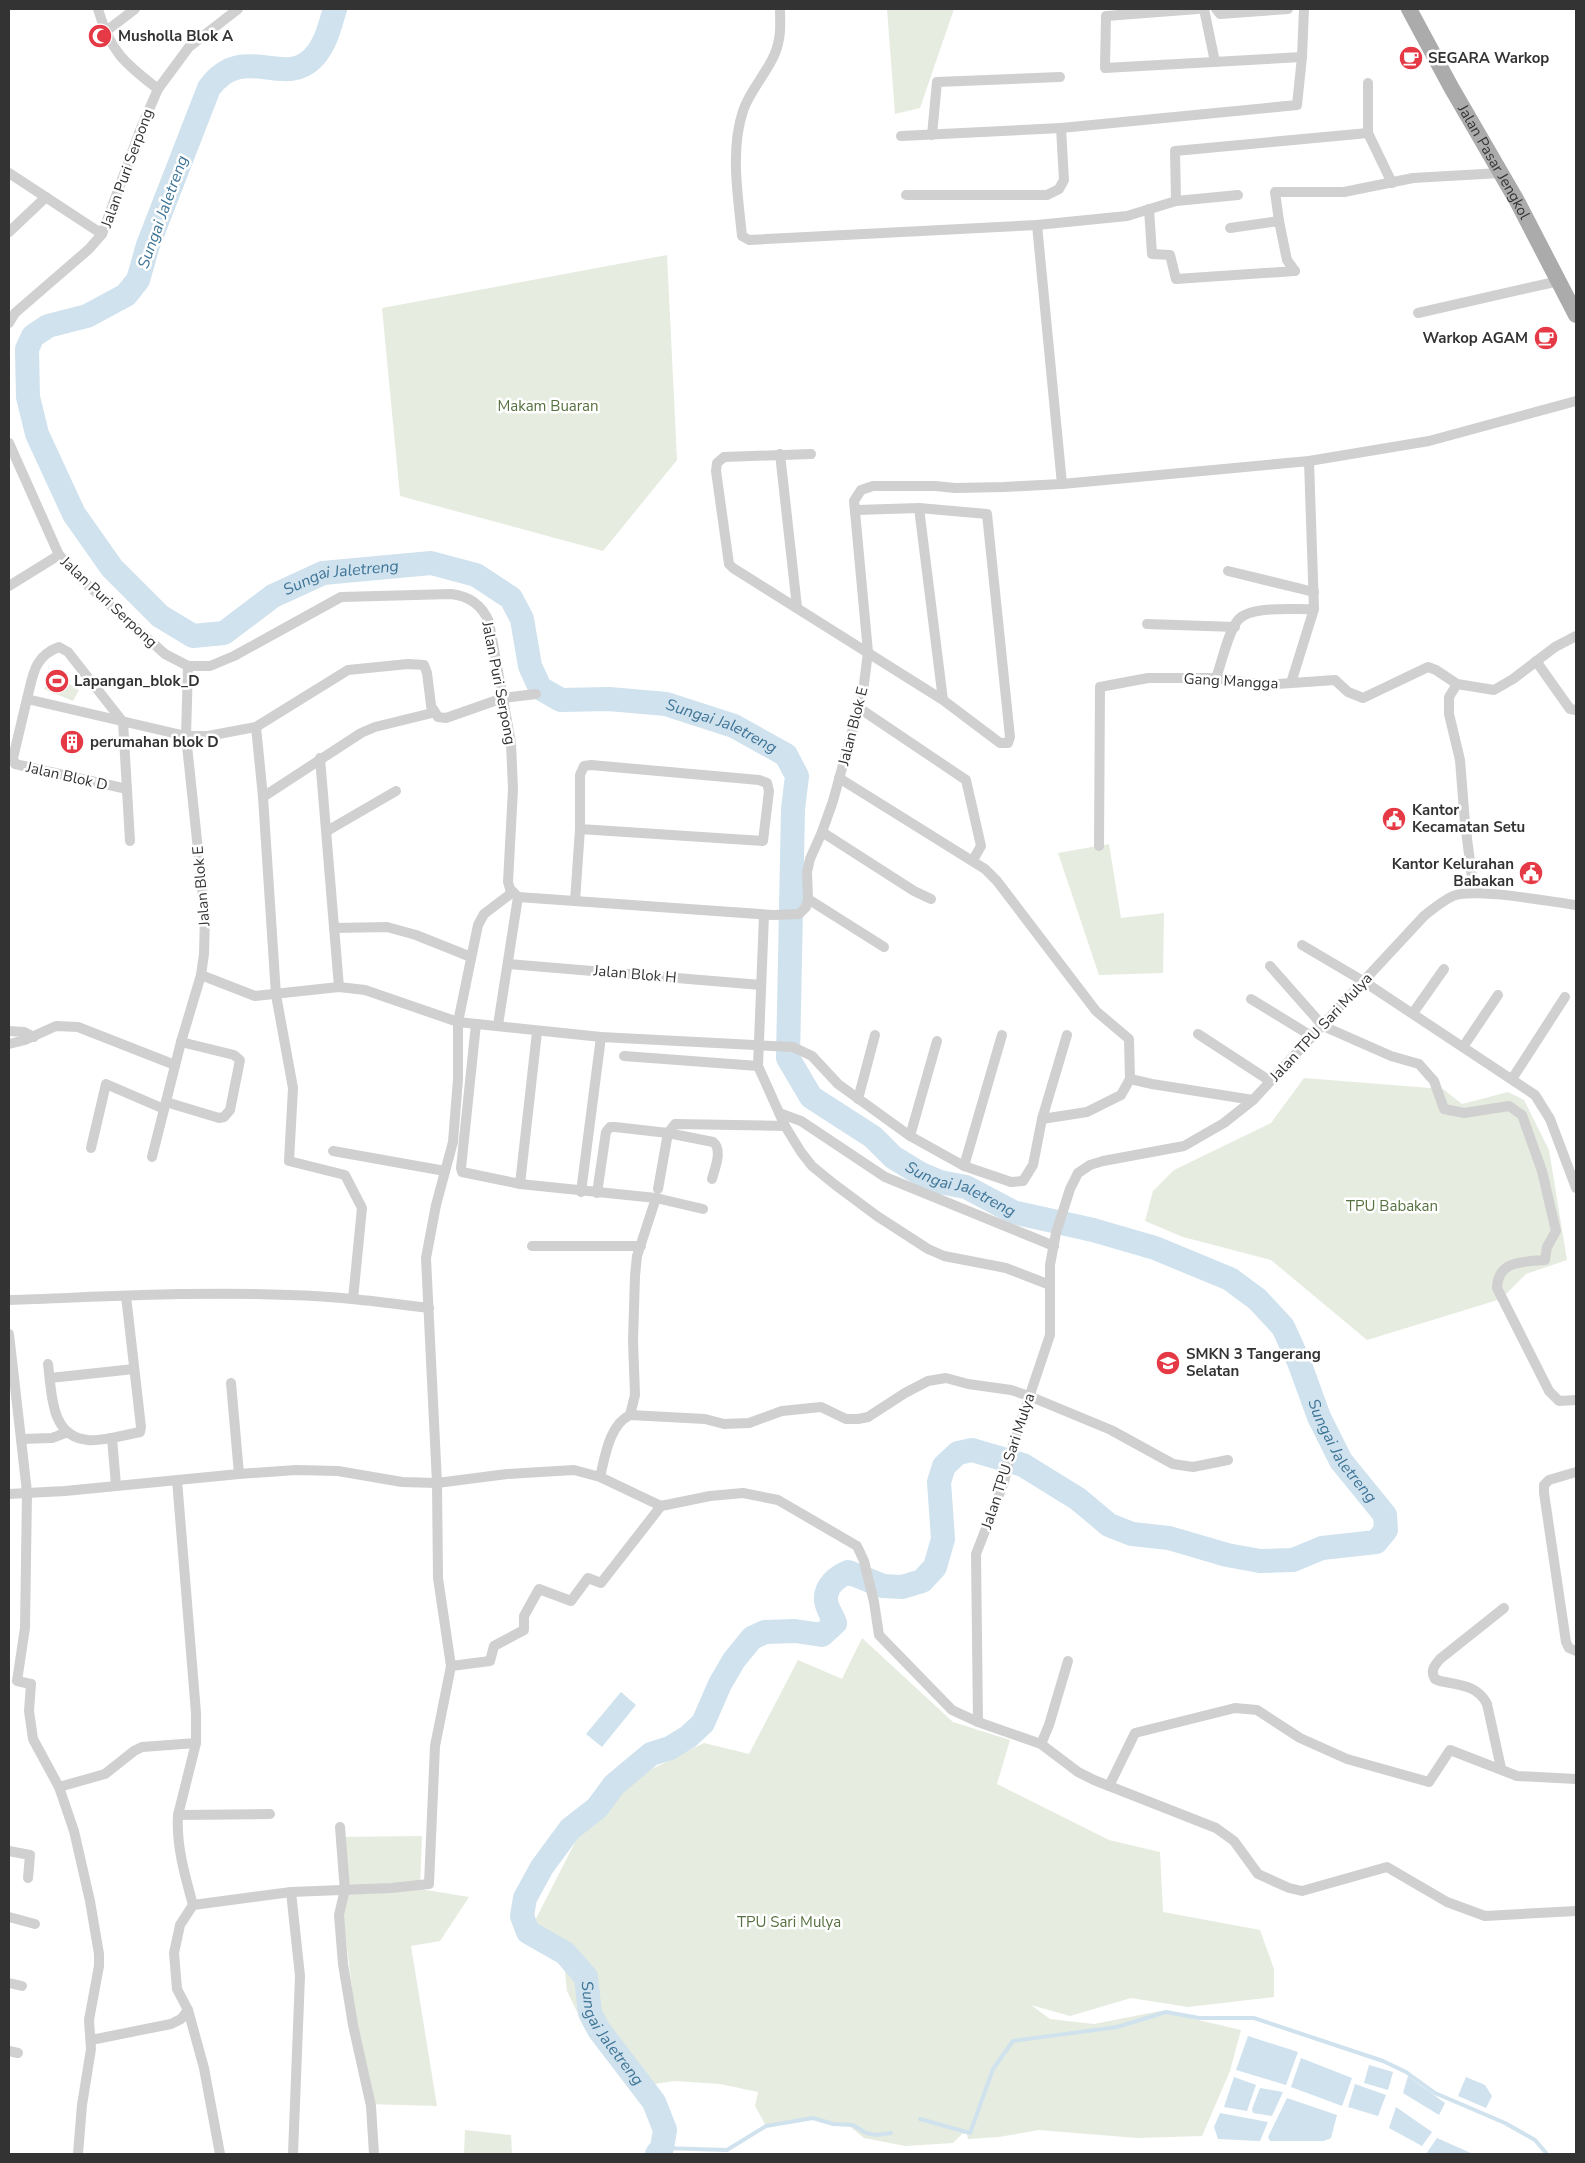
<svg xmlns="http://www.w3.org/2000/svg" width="1585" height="2163" font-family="'Nunito Sans',sans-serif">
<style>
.green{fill:#e6ecdf}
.water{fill:#cfe2ee}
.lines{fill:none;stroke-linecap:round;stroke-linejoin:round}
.stream{stroke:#cfe2ee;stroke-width:4}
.river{stroke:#cfe2ee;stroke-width:24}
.minor{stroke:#d0d0d0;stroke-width:10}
.primary{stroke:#ababab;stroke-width:16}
.labels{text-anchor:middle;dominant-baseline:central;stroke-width:5;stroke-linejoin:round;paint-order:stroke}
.poi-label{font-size:15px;font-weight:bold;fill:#333;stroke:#fff;text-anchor:start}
.street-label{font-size:15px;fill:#333;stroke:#fff}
.park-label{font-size:15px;fill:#56703f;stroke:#fff}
.water-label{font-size:16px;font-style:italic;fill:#3f7597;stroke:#fff}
</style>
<rect width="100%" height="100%" fill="#fff"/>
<!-- green -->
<g class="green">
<path d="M887 9H954L920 108 895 114Z"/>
<path d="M667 255 677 460 603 551 400 496 382 308Z"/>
<path d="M53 673 79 690 73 701 44 689Z"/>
<path d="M1109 844 1121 918 1164 913 1163 973 1099 975 1058 853Z"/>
<path d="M1304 1078 1443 1089 1462 1104 1508 1092 1524 1100 1549 1150 1567 1260 1526 1274 1501 1299 1367 1340 1271 1260 1183 1237 1145 1221 1153 1191 1174 1170 1271 1123Z"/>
<path d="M862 1638 953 1722 1010 1740 997 1784 1109 1840 1160 1852 1163 1912 1260 1930 1274 1969V1997L1188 2007 1131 1998 1070 2016 1031 2005 1050 2019 1094 2024 1160 2011 1241 2030 1230 2071 1202 2136 1137 2138 1039 2130 999 2137 968 2139 966 2130 953 2143 905 2146 864 2138 848 2125 833 2124 814 2118 766 2126 755 2106 758 2092 720 2084 674 2081 641 2086 581 2020 567 1991 564 1963 524 1942 588 1817 636 1777 704 1743 749 1754 798 1660 842 1679Z"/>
<path d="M422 1836 420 1889 469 1897 440 1941 411 1946 437 2106 366 2104 339 1882 336 1837Z"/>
<path d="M465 2130 511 2135 512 2154H464Z"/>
</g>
<!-- water -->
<g class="water">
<path d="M621 1692 636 1705 602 1747 586 1734Z"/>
<path d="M1248 2036 1298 2052 1286 2085 1236 2070Z"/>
<path d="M1301 2058 1352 2078 1342 2106 1291 2087Z"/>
<path d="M1369 2065 1393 2072 1388 2090 1364 2083Z"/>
<path d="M1408 2076 1445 2103 1439 2115 1403 2093Z"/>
<path d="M1234 2077 1256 2085 1247 2111 1224 2107Z"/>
<path d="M1466 2077 1485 2085 1492 2096 1486 2108 1458 2096Z"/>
<path d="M1355 2084 1386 2095 1378 2116 1348 2107Z"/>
<path d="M1260 2088 1283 2092 1272 2116 1253 2113 1252 2109Z"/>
<path d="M1287 2098 1337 2115 1331 2138 1324 2141H1270L1268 2137Z"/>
<path d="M1396 2107 1432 2132 1422 2146 1389 2128Z"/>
<path d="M1220 2113 1268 2122 1260 2141 1218 2139 1214 2127Z"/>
<path d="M1437 2138 1473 2154H1426Z"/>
</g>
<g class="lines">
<!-- stream -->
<g class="stream">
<path d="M920 2119 970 2133 993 2069 1013 2041 1117 2027 1166 2012 1199 2018H1254L1383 2061 1406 2072 1435 2093 1505 2123 1535 2140 1547 2154"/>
<path d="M662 2148 727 2150 766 2126 813 2118 833 2124 853 2125 866 2133 877 2135 891 2133"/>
</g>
<!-- river -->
<path class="river" id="s1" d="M335 9C330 25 326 45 313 58 283 89 243 41 209 88L148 245 138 280 126 295 87 316 48 326 33 336 27 349 28 397 37 434 74 514 112 568 160 616 193 636 224 633 273 596 323 573 431 563 476 575 511 598 522 619 530 666 540 688 561 700 609 699 666 704 734 726 786 755 797 776 793 809 788 1058 811 1097 873 1137 893 1157 919 1173 940 1182 966 1187 1013 1212 1093 1230 1155 1248 1230 1279 1257 1299 1283 1327 1299 1362 1319 1417 1341 1461 1385 1515 1386 1530 1376 1542 1322 1548 1293 1560 1260 1561 1227 1555 1169 1538 1132 1534 1109 1525 1078 1499 1023 1465 972 1450 958 1453 944 1466 939 1482 943 1539 935 1567 922 1581 902 1587 883 1586 848 1572C837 1577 825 1586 826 1600 826 1607 833 1617 835 1623L822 1635 795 1631 765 1632 752 1638 734 1660 720 1684 703 1723 688 1737 670 1748 651 1754 614 1785 597 1808 570 1829 542 1867 525 1898 522 1916 528 1932 565 1953 586 1977 590 2013 599 2030 654 2102 665 2130 662 2148 657 2154"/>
<!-- minor -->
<g class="minor">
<path d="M98 9C110 51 124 63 158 89"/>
<path d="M780 9C780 19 781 30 779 39 775 66 751 86 743 111 730 150 738 196 742 236L749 240 1037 225 1127 216 1176 201 1175 151 1368 133V83"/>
<path d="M1198 9 1106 16 1105 68 1302 57"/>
<path d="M1204 9 1215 62"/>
<path d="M1216 9 1220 14 1288 9"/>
<path d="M105 32 135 9"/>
<path d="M1368 133 1392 183"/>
<path d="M932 135 937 82 1060 77"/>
<path d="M901 136 1061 128"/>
<path d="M9 173 102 234"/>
<path d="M906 195H1047L1059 189 1064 180 1061 128 1297 105 1302 57 1304 9"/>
<path d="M1176 201 1238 195"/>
<path d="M1149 209 1152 254 1170 255 1176 279 1295 271"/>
<path d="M1279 221 1287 260 1295 271"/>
<path d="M1037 225 1062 484"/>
<path d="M1230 228 1279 221 1275 192H1344L1413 178 1500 173"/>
<path d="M9 232 46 197"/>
<path d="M1418 313 1559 281"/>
<path d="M9 323 15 313 89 249 102 234 141 128 158 89 189 47 238 9"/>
<path d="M9 443 59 555 82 580 165 654 188 666H210L234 656 341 597 451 594C469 596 482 605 489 622L511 743 513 789 508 882 510 889 518 897 773 915 799 914 806 907 808 899 807 872 810 859 822 832 833 801 863 692 868 652 854 501 861 490 873 486H935L955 488 1004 487 1062 484 1309 461 1429 441 1576 401"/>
<path d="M780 454 797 607"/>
<path d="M811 454 724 457 717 463 716 471 729 564 733 568 943 700 1000 743H1008L1010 737 987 514 919 508 943 700"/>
<path d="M856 510 919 508"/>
<path d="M1228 571 1314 592"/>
<path d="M9 586 59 555"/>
<path d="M1147 624 1235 627"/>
<path d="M1536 661 1570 709 1576 710"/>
<path d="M1216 678C1222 662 1228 632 1238 620 1251 605 1296 610 1314 609"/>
<path d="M1291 683 1314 609 1309 461"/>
<path d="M1457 684 1449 697V714L1460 760 1465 823 1474 893"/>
<path d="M27 699 13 758 15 764 127 789"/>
<path d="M859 708 966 780 981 846 973 860"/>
<path d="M433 709 438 717 446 718 503 698 536 694"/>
<path d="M256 727 263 797 276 995 293 1088 289 1161 345 1175 362 1208 353 1299"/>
<path d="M320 758 339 987"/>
<path d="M839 778 985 869 997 881 1096 1011 1129 1039 1130 1079 1121 1095 1087 1112 1042 1119"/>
<path d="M327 831 396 791"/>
<path d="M822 832 914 891 931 899"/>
<path d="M130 841 123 722 68 652 59 647C34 656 33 675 27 699L186 736H208L256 727 348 670 408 664 424 665 427 673 432 713 375 727 361 733 263 797"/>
<path d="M1099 846 1100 687 1148 678H1216L1264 685 1335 680 1348 692 1363 698 1428 667 1436 670 1457 684 1494 690 1513 679 1555 647 1576 636"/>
<path d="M808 899 884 947"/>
<path d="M575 901 580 829V775L584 766 591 765 759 780 767 783 769 791 763 841 580 829"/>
<path d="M764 915 758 1066 785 1126 801 1152 812 1166 834 1184 877 1216 928 1249 944 1256 1006 1268 1050 1285"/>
<path d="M334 928 387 927 416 935 471 957"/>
<path d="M1302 945 1363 981 1535 1095 1550 1119 1576 1188"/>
<path d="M508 964 761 985"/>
<path d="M1270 966 1323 1026 1391 1056 1419 1064 1434 1081 1444 1109 1464 1113 1509 1106 1522 1115 1542 1171 1556 1231 1547 1247 1545 1260C1523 1262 1498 1260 1497 1288L1549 1391 1559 1401 1576 1400"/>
<path d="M201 975 255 996 339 987 365 990 458 1022 601 1037 793 1047 812 1056 838 1084 910 1136 964 1166 1011 1182 1023 1181 1033 1165 1042 1119 1067 1035"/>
<path d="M1251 999 1313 1037"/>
<path d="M1413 1013 1444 969"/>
<path d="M476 1024 461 1168 462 1172 520 1184 656 1198 703 1209"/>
<path d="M498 1025 518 897"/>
<path d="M9 1031 24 1032 34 1037"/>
<path d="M1198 1034 1270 1081"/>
<path d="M9 1044 25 1040 56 1026 78 1027 175 1065"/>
<path d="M1463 1047 1498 995"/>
<path d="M624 1056 758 1066"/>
<path d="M1130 1079 1152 1084 1253 1100"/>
<path d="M1512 1079 1565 997"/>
<path d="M858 1099 875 1035"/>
<path d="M166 1102 219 1118 224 1117 230 1110 240 1060 234 1055 181 1042"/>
<path d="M779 1113 801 1121 885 1177 1054 1246"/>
<path d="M910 1136 937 1041"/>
<path d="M91 1148 106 1084 164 1109"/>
<path d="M333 1151 445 1171"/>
<path d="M152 1157 181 1042 201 975 204 954 205 916 186 736 188 666"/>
<path d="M964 1166 1002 1035"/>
<path d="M520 1184 537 1032"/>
<path d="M658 1189 668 1133 675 1124 785 1126"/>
<path d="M581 1192 601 1037"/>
<path d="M597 1193 606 1132 610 1127H615L668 1133 713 1142C723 1149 715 1168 712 1179"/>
<path d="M532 1246H641"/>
<path d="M9 1300C102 1297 196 1291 289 1295 336 1296 382 1302 429 1308"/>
<path d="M9 1334 27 1492 25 1628 17 1681 31 1684 29 1711 33 1739 59 1787 74 1831 90 1901 99 1954V1966L89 2020 91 2049 82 2105 78 2154"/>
<path d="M48 1364C52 1393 50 1437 88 1440 96 1441 104 1439 112 1438"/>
<path d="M50 1378 134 1369"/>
<path d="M231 1383 239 1474"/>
<path d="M630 1415 635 1395 633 1341 635 1276 637 1256 656 1198"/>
<path d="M21 1439 52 1438 68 1432"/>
<path d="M1576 1472 1549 1480 1544 1485V1493L1566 1642 1569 1648 1576 1651"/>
<path d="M600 1477C605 1457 609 1425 630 1415L705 1419 724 1424 749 1423 782 1411 821 1407 846 1419H858L868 1417 905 1393 928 1381 946 1378 968 1384 1011 1390 1029 1396 1111 1430 1173 1464 1193 1467 1228 1460"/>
<path d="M116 1485 112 1438 140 1432 141 1427 126 1296"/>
<path d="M9 1494 65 1491 239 1474 296 1470 338 1471 402 1482 437 1483 507 1474 574 1470 600 1477 661 1506 710 1496 743 1493 778 1500 857 1546 864 1561 874 1602 879 1635 952 1710 978 1722 1041 1744 1078 1772 1094 1780 1216 1828 1234 1841 1258 1874 1289 1888 1302 1891 1387 1867 1447 1902 1485 1916 1576 1911"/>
<path d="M451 1666 490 1661 494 1646 524 1630V1616L539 1589 571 1601 588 1578 601 1583 661 1506"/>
<path d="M978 1722 976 1554 1004 1482 1013 1445 1050 1335V1265L1056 1233 1070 1189 1078 1173 1090 1165 1103 1161 1184 1146 1224 1123 1253 1100 1424 916C1433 909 1442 901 1453 896 1474 887 1551 902 1576 905"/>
<path d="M1041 1744 1049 1725 1068 1661"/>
<path d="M1501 1768 1487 1704C1478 1685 1459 1685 1440 1681L1435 1679C1430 1671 1434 1666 1440 1659L1504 1608"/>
<path d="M1109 1786 1135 1733 1235 1708 1257 1710 1300 1738 1347 1759 1429 1782 1450 1750 1517 1776 1576 1779"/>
<path d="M59 1787 105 1774 134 1751 142 1747 196 1743"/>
<path d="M178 1815 270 1814"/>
<path d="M340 1827 345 1889 339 1915 343 1964 353 2025 371 2106 374 2154"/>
<path d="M9 1851 30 1855 28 1878"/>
<path d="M291 1892 391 1888 429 1884 435 1746 451 1666 438 1578 437 1483 426 1258 436 1205 453 1142 458 1079V1022L478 925 484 914 513 892"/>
<path d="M193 1905 291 1892 300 1976 293 2154"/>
<path d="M9 1917 35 1924"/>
<path d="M9 1983 22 1986"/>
<path d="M188 2010 204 2068 220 2154"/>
<path d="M91 2040 171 2024 181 2019 188 2010 177 1989 174 1953 180 1925 193 1905C185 1876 176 1845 178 1815L196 1743V1713L177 1480"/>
<path d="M9 2051 18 2053"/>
</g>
<!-- primary -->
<path class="primary" id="s2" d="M1409 9 1451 87 1517 201 1576 315"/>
</g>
<!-- icons -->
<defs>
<g id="mosque-disc" transform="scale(1.25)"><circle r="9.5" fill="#e63946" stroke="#fff"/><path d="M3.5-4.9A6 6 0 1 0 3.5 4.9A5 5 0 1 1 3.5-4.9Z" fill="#fff"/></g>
<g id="cafe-disc" transform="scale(1.25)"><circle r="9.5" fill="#e63946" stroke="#fff"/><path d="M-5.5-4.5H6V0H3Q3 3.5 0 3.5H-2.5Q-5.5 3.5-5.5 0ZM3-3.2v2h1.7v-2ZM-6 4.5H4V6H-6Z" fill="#fff"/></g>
<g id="stadium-disc" transform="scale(1.25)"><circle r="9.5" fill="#e63946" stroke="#fff"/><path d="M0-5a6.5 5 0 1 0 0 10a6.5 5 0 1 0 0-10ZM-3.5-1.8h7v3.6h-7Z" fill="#fff"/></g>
<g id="building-disc" transform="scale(1.25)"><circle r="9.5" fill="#e63946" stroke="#fff"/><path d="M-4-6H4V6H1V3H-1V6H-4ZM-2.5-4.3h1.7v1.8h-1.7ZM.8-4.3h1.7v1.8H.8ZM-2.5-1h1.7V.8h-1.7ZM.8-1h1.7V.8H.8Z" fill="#fff"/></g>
<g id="civic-disc" transform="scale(1.25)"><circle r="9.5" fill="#e63946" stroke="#fff"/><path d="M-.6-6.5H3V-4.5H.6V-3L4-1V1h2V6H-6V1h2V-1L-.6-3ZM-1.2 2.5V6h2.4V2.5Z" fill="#fff"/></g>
<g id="school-disc" transform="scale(1.25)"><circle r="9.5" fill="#e63946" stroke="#fff"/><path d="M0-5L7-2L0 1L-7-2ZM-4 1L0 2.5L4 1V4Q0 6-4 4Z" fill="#fff"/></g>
</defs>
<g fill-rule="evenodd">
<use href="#mosque-disc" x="100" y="36"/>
<use href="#cafe-disc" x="1411" y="58"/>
<use href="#cafe-disc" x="1546" y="338"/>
<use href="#stadium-disc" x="57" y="681"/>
<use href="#building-disc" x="72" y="742"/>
<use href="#civic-disc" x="1394" y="819"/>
<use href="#civic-disc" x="1531" y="873"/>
<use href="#school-disc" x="1168" y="1363"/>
</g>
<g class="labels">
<!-- poi labels -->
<g class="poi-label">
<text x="118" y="36">Musholla Blok A</text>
<text x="1428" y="58">SEGARA Warkop</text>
<text x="1528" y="338" text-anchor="end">Warkop AGAM</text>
<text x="74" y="681">Lapangan_blok_D</text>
<text x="90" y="742">perumahan blok D</text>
<text x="1412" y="810">Kantor<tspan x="1412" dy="17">Kecamatan Setu</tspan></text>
<text x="1514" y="864" text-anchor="end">Kantor Kelurahan<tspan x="1514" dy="17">Babakan</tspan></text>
<text x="1186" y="1354">SMKN 3 Tangerang<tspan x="1186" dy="17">Selatan</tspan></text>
</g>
<!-- street labels -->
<g class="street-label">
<text stroke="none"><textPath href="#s2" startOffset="175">Jalan Pasar Jengkol</textPath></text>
<text transform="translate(127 168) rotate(-70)">Jalan Puri Serpong</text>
<text transform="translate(109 602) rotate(43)">Jalan Puri Serpong</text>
<text transform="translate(1231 681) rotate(3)">Gang Mangga</text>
<text transform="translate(499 683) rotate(79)">Jalan Puri Serpong</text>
<text transform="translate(853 726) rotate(-76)">Jalan Blok E</text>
<text transform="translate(67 776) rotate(13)">Jalan Blok D</text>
<text transform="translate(201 886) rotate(-95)">Jalan Blok E</text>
<text transform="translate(635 974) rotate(5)">Jalan Blok H</text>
<text transform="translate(1321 1027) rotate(-47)">Jalan TPU Sari Mulya</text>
<text transform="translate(1008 1461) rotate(-72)">Jalan TPU Sari Mulya</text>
</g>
<!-- park labels -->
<g class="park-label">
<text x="548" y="406">Makam Buaran</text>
<text x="1392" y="1206">TPU Babakan</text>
<text x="789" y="1922">TPU Sari Mulya</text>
</g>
<!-- water labels -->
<g class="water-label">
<text transform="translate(163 212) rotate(-70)">Sungai Jaletreng</text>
<text stroke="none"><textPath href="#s1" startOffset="1021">Sungai Jaletreng</textPath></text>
<text stroke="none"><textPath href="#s1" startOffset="1486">Sungai Jaletreng</textPath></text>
<text stroke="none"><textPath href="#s1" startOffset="2086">Sungai Jaletreng</textPath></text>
<text stroke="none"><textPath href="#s1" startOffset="2581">Sungai Jaletreng</textPath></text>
<text stroke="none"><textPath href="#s1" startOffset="4035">Sungai Jaletreng</textPath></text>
</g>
</g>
<!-- border -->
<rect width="1585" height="2163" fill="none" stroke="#333333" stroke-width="20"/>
</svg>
